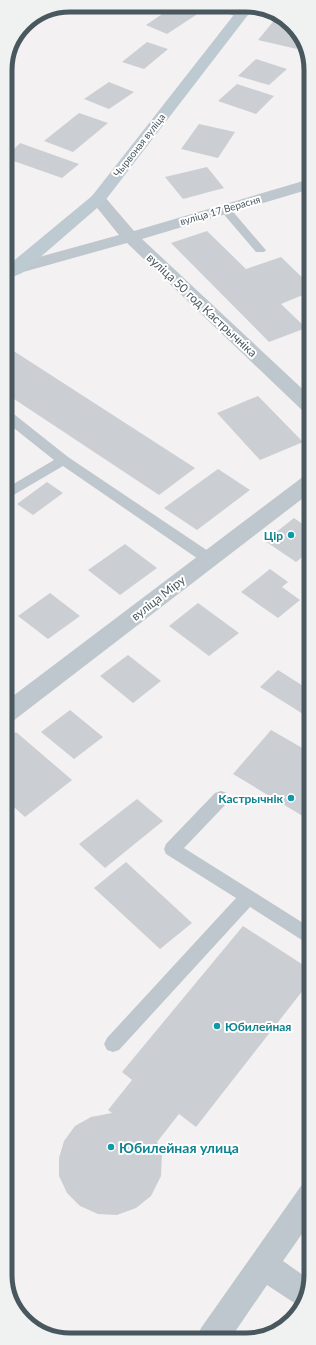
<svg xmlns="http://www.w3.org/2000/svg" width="316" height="1345" font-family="Lato,sans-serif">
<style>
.building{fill:#cbcfd3}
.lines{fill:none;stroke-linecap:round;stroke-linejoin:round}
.service{fill:#bdc7cd;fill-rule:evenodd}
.minor{fill:#bdc7cd;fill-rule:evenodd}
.tertiary{fill:#bdc7cd;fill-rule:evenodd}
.secondary{fill:#bdcad2;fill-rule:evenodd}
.culture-dot{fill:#0f9aa8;stroke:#fff;stroke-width:1.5}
.labels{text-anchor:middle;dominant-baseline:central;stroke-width:4;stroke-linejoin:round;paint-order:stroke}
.far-street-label{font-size:10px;fill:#49575e;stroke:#fff}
.street-label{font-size:12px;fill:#49575e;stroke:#fff}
.culture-label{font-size:12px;font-weight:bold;fill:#0d838f;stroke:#fff;text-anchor:end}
.near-culture-label{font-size:14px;font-weight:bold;fill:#0d838f;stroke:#fff;text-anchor:start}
.rim{fill:none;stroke:#49575e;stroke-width:5}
</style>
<rect width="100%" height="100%" fill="#f3f1f1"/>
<!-- building -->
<g class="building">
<path d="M174 6H183L199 13 167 34 146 25Z"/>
<path d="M277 17 295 27 302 42 297 49 258 40Z"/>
<path d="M147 42 168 49 144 69 122 62Z"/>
<path d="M256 59 287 69 269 85 238 76Z"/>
<path d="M109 82 134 92 109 109 84 99Z"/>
<path d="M237 84 274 96 256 114 218 101Z"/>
<path d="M79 113 108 123 73 152 44 141Z"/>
<path d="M199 124 235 132 218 158 181 149Z"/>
<path d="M20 143 79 164 62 178 5 158Z"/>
<path d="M207 167 224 188 183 199 165 177Z"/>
<path d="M207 231 246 269 281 257 310 285V292L281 304 306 328 269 342 171 243Z"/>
<path d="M9 348 195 468 159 495 5 393V351Z"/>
<path d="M258 396 303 442 260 460 217 413Z"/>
<path d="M218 469 250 490 197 530 164 508Z"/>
<path d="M47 482 63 493 33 515 17 504Z"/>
<path d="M294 518 311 530V550L296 562 265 541Z"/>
<path d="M125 544 157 568 120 595 88 570Z"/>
<path d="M311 564V577L302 571Z"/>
<path d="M270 569 288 582 282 587 300 600 278 618 241 592Z"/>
<path d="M50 593 80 616 48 639 18 616Z"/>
<path d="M198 603 239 633 209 656 169 626Z"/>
<path d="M128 655 161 681 133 703 100 676Z"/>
<path d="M278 670 311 691V719L260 687Z"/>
<path d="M70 710 103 737 74 759 41 732Z"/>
<path d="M271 730 311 753V821L233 774Z"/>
<path d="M16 732 72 780 25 817 5 799V740Z"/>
<path d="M137 799 163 821 105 868 79 844Z"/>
<path d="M126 862 192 923 160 949 94 888Z"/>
<path d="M243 926 311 970V980L196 1127 179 1114 157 1142 162 1153 161 1176 151 1196 136 1208 117 1215 98 1214 80 1206 67 1193 59 1176V1158L64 1141 75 1126 91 1117 112 1113 108 1110 132 1080 122 1072Z"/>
</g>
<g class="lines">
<!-- service -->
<g class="service">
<path d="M225 206 229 207 264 248 266 250 264 252H256L221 211 219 209 221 207Z"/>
<path d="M5 410 10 411 68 457 214 555 216 559 214 563 209 564 204 563 63 466 5 500V489L54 460 5 421Z"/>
<path d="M221 791 227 793 229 798 227 803 184 848 311 928V944L305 942 250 907 119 1050 113 1052 107 1050 104 1044 107 1038 236 898 166 854 164 849 166 844 215 793Z"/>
</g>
<!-- minor -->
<g class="minor">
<path d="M215 7C225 6 242 5 248 14L246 17 241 18 217 10Z"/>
<path d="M311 474V492L13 721 5 724V702L304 476Z"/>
</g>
<!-- tertiary -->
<g class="tertiary">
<path d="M310 179V189L142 239 311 397V414L304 412 127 243 16 274 10 273 7 269 10 265 119 235 90 199 92 196 98 194 104 196 134 231Z"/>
<path d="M311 1182V1221L283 1261 310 1280 299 1306 267 1285 230 1339H197L201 1328 301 1186Z"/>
</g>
<!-- secondary -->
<path class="secondary" d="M240 7H254L104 202 22 273 5 280V268L92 196Z"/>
</g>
<!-- markers -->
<g class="culture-dot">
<circle cx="291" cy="535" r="4"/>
<circle cx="291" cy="798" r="4"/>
<circle cx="217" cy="1026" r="4"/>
<circle cx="111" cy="1147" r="4"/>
</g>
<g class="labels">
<!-- far-street labels -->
<g class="far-street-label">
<text transform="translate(139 145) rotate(-52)">Чырвоная вуліца</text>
<text transform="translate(220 210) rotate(-16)">вуліца 17 Верасня</text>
</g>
<!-- street labels -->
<g class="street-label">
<text transform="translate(202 305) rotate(43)">вуліца 50 год Кастрычніка</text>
<text transform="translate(158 598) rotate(-38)">вуліца Міру</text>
</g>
<!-- culture labels -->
<g class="culture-label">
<text x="283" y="535">Цір</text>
<text x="283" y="798">Кастрычнік</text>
<text x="225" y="1026" text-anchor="start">Юбилейная</text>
</g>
<!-- near-culture labels -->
<g class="near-culture-label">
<text x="119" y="1147">Юбилейная улица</text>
</g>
</g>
<!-- crop -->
<path d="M0 0H316V1345H0ZM70 12H246A58 58 0 0 1 304 70V1275A58 58 0 0 1 246 1333H70A58 58 0 0 1 12 1275V70A58 58 0 0 1 70 12Z" fill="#f0f2f2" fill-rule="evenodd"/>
<path class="rim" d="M70 12H246A58 58 0 0 1 304 70V1275A58 58 0 0 1 246 1333H70A58 58 0 0 1 12 1275V70A58 58 0 0 1 70 12Z"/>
</svg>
